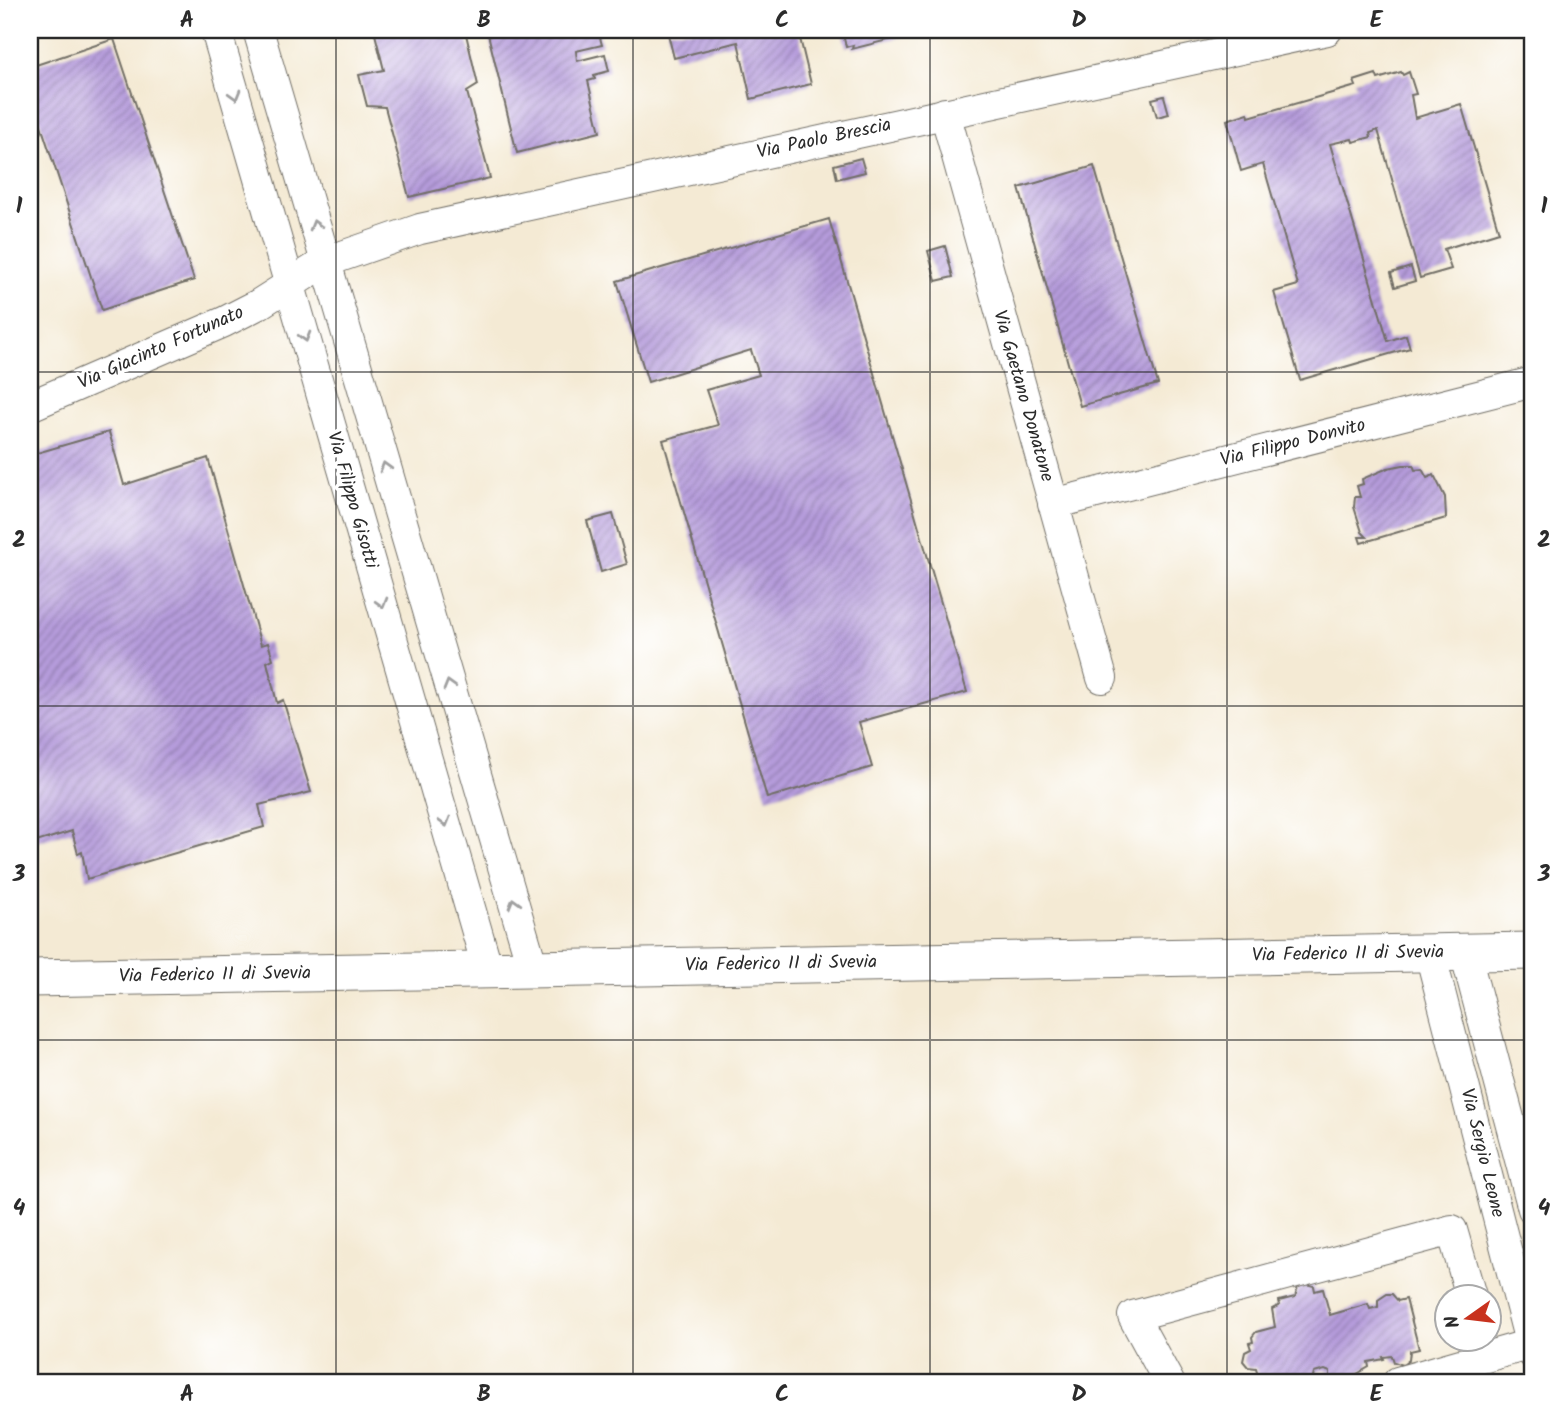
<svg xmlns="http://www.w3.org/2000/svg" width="1563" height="1412" font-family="Kalam,sans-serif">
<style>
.building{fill:url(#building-hatch)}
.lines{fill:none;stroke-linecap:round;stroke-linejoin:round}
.minor-casing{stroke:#716e66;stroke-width:32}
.major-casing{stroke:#716e66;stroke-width:39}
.minor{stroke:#fff;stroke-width:30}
.major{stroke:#fff;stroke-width:37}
.oneway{stroke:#a0a0a0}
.grid{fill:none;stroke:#2b2b2b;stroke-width:2;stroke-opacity:0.55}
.labels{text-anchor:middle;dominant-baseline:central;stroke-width:7;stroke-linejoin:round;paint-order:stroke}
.street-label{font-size:19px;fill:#2b2b2b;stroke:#fff}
.neatline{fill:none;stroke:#2b2b2b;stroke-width:2.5}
.grid-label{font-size:23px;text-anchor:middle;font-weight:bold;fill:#2b2b2b}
</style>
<defs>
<pattern id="building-hatch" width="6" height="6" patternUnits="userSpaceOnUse" patternTransform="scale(1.75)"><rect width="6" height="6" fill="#b59bdb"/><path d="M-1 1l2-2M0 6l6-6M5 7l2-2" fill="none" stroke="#937fb2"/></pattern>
</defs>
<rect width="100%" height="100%" fill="#fff"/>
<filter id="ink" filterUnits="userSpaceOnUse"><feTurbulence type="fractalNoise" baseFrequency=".0143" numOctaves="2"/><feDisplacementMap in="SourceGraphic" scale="14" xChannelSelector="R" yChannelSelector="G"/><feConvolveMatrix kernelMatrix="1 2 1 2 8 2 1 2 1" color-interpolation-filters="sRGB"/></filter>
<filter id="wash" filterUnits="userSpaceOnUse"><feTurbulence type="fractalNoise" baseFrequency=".00686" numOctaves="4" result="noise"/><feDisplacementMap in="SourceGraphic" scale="28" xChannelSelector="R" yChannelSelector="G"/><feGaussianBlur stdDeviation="1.57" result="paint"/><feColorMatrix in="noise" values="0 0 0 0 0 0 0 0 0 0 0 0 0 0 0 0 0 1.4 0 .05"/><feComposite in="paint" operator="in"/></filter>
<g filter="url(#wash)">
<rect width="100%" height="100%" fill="#f4ead4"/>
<g id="blocks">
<!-- building -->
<g class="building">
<path d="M374 30H465L478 85 467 92 490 178 409 197 385 107 367 106 359 75 384 70Z"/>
<path d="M487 30H598L602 45 576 51 577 61 605 54 609 71 594 75 595 79 588 81 600 132 517 153Z"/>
<path d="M667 30H798L811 84 751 99 738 42 674 58Z"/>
<path d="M842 30H924V31L852 49 853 45 846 47Z"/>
<path d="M114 39 194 280 102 310 30 92V67Z"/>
<path d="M1401 72 1403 75 1409 72 1416 94 1411 95 1415 118 1461 104 1499 232 1444 249 1451 269 1420 278 1378 130 1370 133 1371 137 1353 142 1352 139 1330 144 1388 341 1406 335 1410 348 1300 380 1274 292 1298 285 1263 164 1241 171 1227 120 1248 113 1249 117 1356 86 1354 81 1376 74 1378 79Z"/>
<path d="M1164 96 1169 114 1157 117 1152 99Z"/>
<path d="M861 158 865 172 837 179 834 165Z"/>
<path d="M1094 166 1158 384 1080 406 1019 188Z"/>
<path d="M829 219 967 692 859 722 872 767 767 798 663 440 718 425 706 390 759 375 751 350 648 382 617 281Z"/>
<path d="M945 246 953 277 936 281 928 251Z"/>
<path d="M1411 267 1415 281 1395 287 1391 273Z"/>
<path d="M109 432 124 485 208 458 261 645 268 643 273 659 267 662 277 703 283 700 311 792 259 805 264 827 87 879 82 852 78 854 72 831 30 844V455Z"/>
<path d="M1403 465H1413L1415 470 1422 469 1427 478 1434 475 1445 497 1446 518 1361 543 1359 537H1367L1362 532 1354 507 1355 497H1360L1357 486 1363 484 1362 479 1388 468Z"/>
<path d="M613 514 627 564 601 572 587 521Z"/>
<path d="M1306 1284 1314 1286 1315 1291 1323 1289 1330 1315 1368 1304 1370 1309 1378 1307V1300L1387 1294H1392L1398 1301 1406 1299 1419 1349 1410 1351 1409 1360 1403 1365 1394 1362 1392 1356 1383 1357 1384 1359 1368 1362 1369 1367 1350 1378 1330 1377V1372L1325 1370 1314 1373 1312 1382H1260L1256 1368 1248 1367 1243 1361 1245 1352 1251 1349 1249 1343 1253 1342 1252 1337 1256 1332 1275 1327 1272 1309 1280 1305 1279 1301 1295 1297 1298 1287Z"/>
</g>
</g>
</g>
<g filter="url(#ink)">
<use href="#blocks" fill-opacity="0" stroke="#716e66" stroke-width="2"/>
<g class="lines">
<!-- minor casing -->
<g class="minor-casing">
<g id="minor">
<path d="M216 30 488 970"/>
<path d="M258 30 533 969"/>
<path d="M945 113 1102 678"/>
<path d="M30 406 224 322 259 304 325 262 420 229 1327 30"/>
<path d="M1053 504 1533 382"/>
<path d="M1465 952 1533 1209"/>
<path d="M1430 953 1533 1354"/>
<path d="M1169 1382 1133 1316 1452 1230 1471 1296"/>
<path d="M1398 1382 1531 1344"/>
</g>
</g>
<!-- major casing -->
<g class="major-casing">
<path id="major" d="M30 978 1533 951"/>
</g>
<!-- minor -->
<use href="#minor" class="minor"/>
<!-- major -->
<use href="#major" class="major"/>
</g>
<!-- one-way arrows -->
<defs><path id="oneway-chevron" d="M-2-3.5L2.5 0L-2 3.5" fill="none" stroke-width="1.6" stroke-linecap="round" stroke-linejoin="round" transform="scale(1.75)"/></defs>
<g class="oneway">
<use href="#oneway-chevron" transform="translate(235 95) rotate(74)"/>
<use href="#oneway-chevron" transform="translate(315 225) rotate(-106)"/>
<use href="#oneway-chevron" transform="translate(305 337) rotate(74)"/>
<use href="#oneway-chevron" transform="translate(385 467) rotate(-106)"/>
<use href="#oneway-chevron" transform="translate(382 603) rotate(74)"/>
<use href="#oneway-chevron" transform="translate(449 685) rotate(-106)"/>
<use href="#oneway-chevron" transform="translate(445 822) rotate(74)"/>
<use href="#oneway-chevron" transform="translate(514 903) rotate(-106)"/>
</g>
</g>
<!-- grid -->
<path class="grid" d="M336 30V1382M633 30V1382M930 30V1382M1227 30V1382M30 372H1533M30 706H1533M30 1040H1533"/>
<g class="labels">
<!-- street labels -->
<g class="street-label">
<text transform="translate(824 139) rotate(-12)">Via Paolo Brescia</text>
<text transform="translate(161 348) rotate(-24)">Via Giacinto Fortunato</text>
<text transform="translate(1023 396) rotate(74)">Via Gaetano Donatone</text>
<text transform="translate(1293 443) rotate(-14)">Via Filippo Donvito</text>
<text transform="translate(352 500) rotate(74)">Via Filippo Gisotti</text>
<text transform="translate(1348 954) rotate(-1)">Via Federico II di Svevia</text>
<text transform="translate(781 964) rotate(-1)">Via Federico II di Svevia</text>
<text transform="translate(215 975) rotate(-1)">Via Federico II di Svevia</text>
<text transform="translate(1482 1153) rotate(76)">Via Sergio Leone</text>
</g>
</g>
<!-- margin -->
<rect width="1563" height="1412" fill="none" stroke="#fff" stroke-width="77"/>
<!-- north arrow -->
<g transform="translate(1468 1318) rotate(256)"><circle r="33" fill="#ffffff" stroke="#aaaaaa" stroke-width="2"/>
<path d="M0-5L12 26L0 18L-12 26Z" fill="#c8321e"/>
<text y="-10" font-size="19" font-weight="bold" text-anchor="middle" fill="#2b2b2b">N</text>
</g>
<rect x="38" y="38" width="1486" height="1336" class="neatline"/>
<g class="grid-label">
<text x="187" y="27">A</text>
<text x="484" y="27">B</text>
<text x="782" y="27">C</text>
<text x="1079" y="27">D</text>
<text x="1376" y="27">E</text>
<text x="19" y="213">1</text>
<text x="1544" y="213">1</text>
<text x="19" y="547">2</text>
<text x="1544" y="547">2</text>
<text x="19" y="881">3</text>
<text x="1544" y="881">3</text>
<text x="19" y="1215">4</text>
<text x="1544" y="1215">4</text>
<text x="187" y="1401">A</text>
<text x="484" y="1401">B</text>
<text x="782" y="1401">C</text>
<text x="1079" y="1401">D</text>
<text x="1376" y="1401">E</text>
</g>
</svg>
